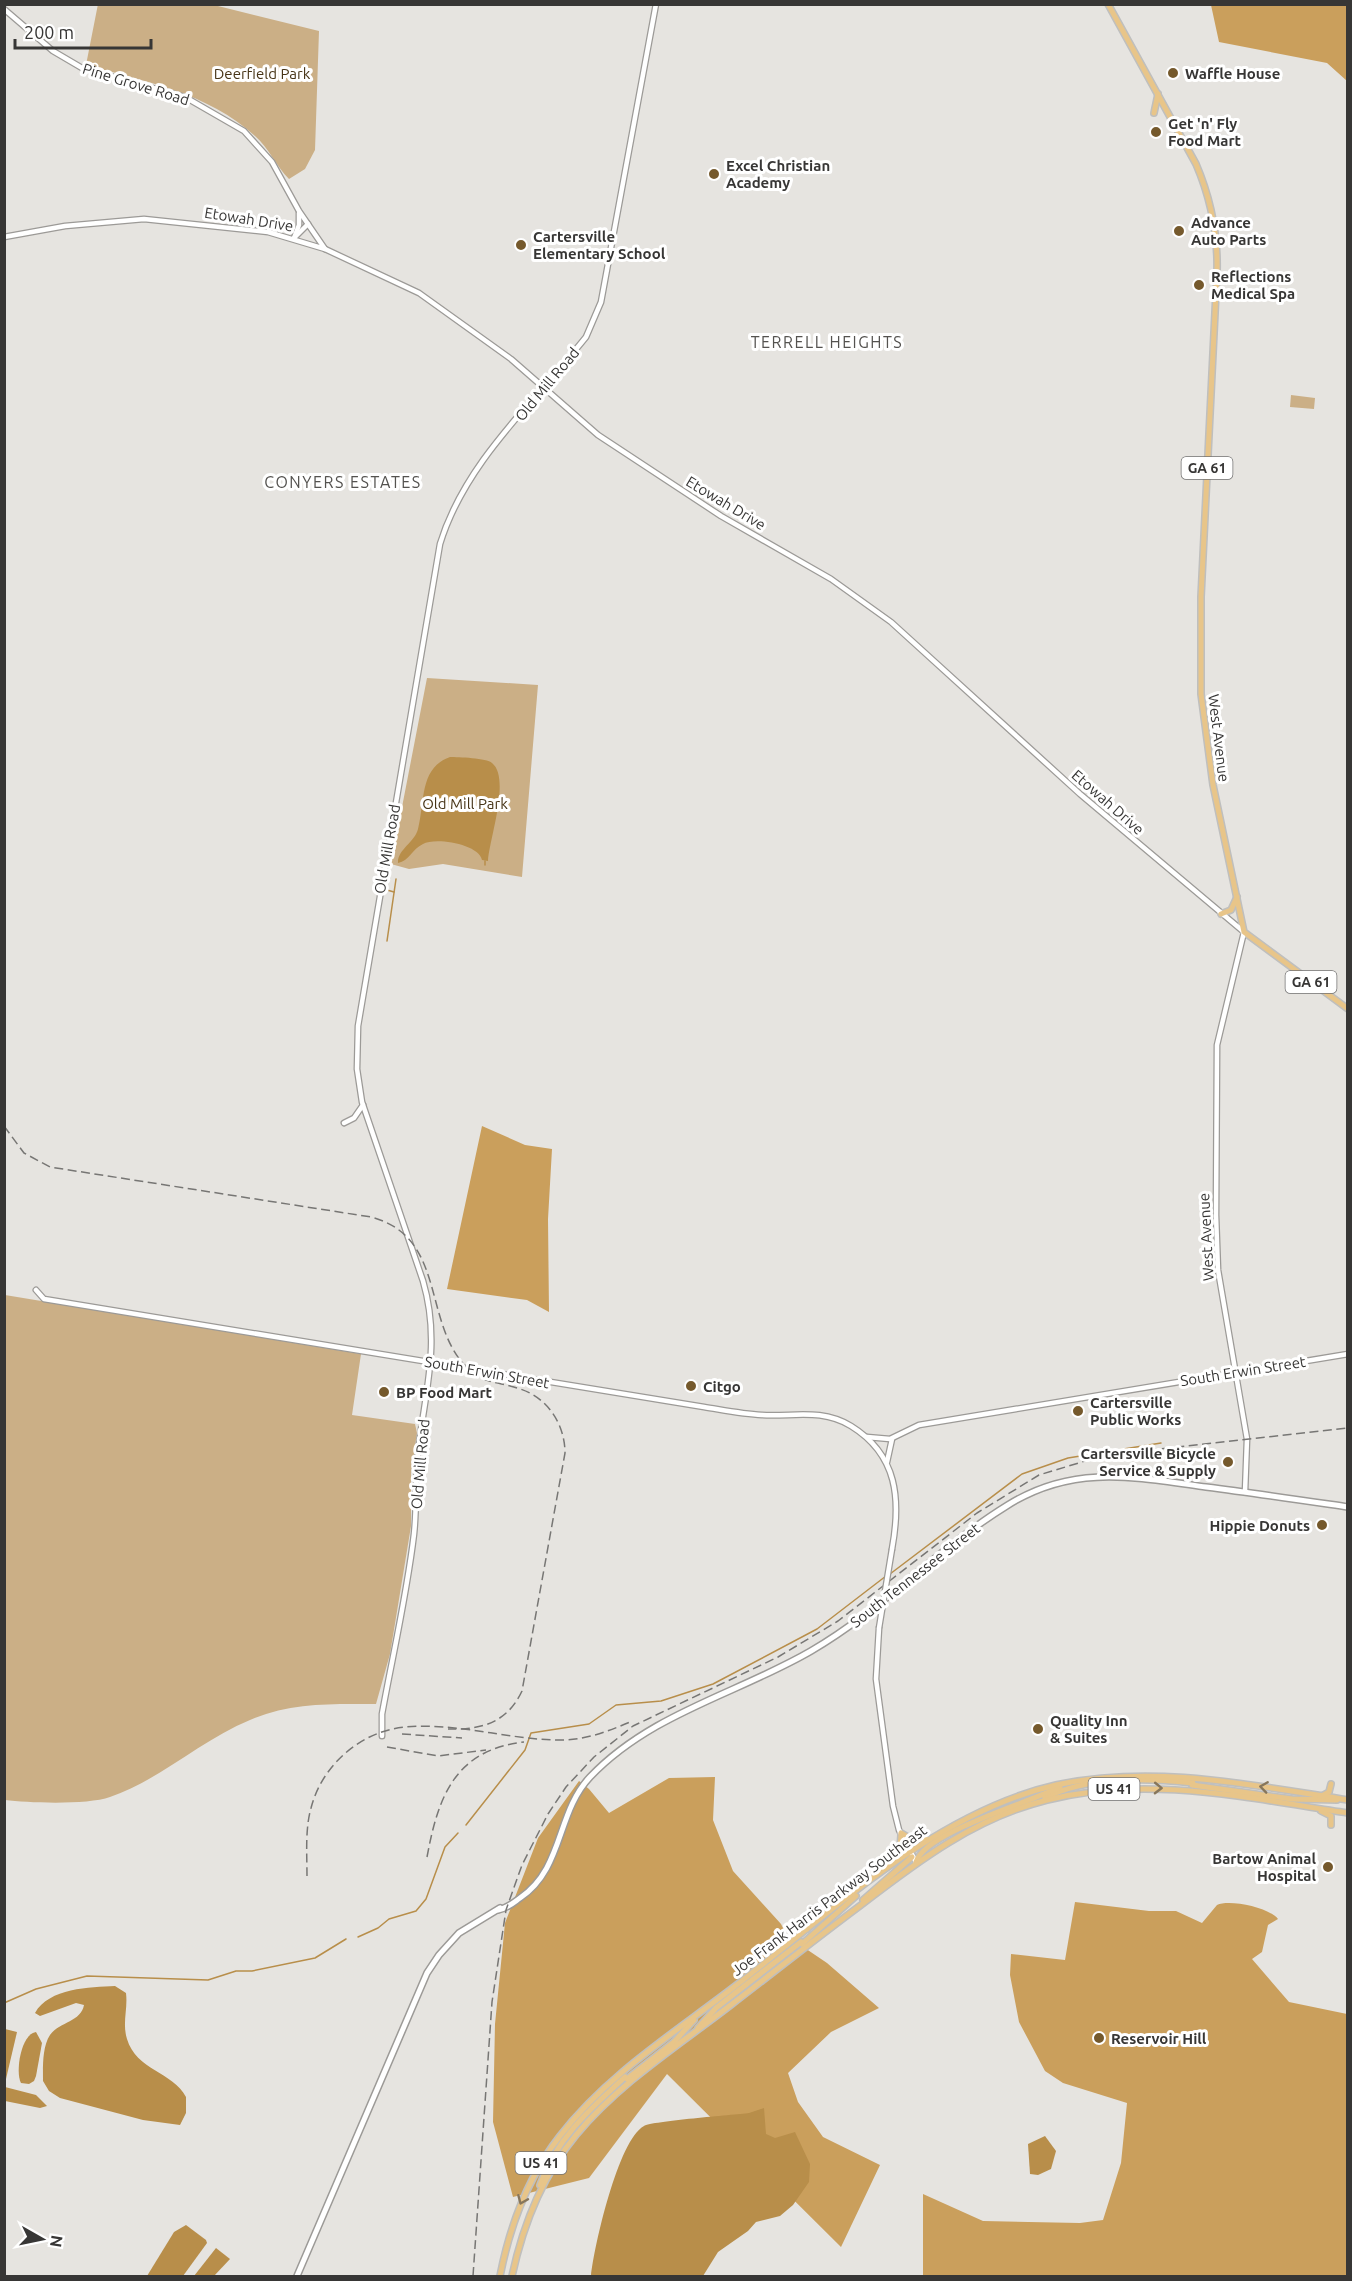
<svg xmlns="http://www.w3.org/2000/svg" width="1352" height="2281" font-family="Ubuntu,sans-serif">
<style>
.green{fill:#cbaf86}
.forest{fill:#ca9f5c}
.water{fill:#b88e4a}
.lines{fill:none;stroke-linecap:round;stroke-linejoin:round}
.stream{stroke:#b88e4a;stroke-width:1.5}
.tertiary-casing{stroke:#9c9a97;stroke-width:7}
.secondary-casing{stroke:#9c9a97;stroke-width:8}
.primary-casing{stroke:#bfbfbe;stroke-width:8}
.tertiary{stroke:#fff;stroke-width:4.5}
.secondary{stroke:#fff;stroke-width:5}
.primary{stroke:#e8c589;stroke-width:5}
.rail{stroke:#777674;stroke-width:1.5;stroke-dasharray:9 4.5;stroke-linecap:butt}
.tertiary-bridge-casing{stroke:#9c9a97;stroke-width:7;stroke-linecap:butt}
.tertiary-bridge{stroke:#fff;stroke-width:4.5}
.oneway{stroke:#87765b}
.poi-dot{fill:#75592c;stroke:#fff;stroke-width:2}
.labels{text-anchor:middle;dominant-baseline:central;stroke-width:6;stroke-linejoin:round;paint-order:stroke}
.shield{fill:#fff;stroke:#737272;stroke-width:1.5}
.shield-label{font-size:14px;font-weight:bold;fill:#373635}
.park-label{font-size:15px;fill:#473417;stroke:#fff}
.poi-label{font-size:15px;font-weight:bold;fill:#373635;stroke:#fff;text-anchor:start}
.street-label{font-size:15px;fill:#373635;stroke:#fff}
.neighbourhood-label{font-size:16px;letter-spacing:1.5px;fill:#54524f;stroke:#fff}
</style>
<rect width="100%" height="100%" fill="#e6e4e0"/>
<!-- green -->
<g class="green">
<path d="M98 4 214 5 319 31 315 150 305 169 289 179C276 166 269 148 255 136 208 93 144 81 86 65Z"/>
<path d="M1291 395 1315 398 1314 409 1290 407Z"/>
<path d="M427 678 538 685 522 877 443 864 409 869 391 864Z"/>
<path d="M5 1295 361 1354 352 1415 415 1424 417 1433 411 1473V1526L390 1654 376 1704C333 1704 291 1702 250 1720 201 1740 160 1780 110 1797 88 1805 29 1803 5 1800Z"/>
</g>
<!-- forest -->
<g class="forest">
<path d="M1211 5H1347V81L1327 63 1219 42Z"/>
<path d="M482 1126 525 1145 552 1149 548 1219 549 1312 527 1300 447 1289Z"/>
<path d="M715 1777 713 1820 733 1871 781 1924 787 1936 827 1963 879 2008 831 2032 788 2073 798 2102 823 2137 880 2165 841 2247 667 2074 589 2178 513 2197 493 2122 495 2024 505 1923 538 1838 579 1781 589 1789 609 1813 669 1778Z"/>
<path d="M1075 1902 1149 1911H1176L1202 1923 1217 1905C1230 1899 1270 1908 1278 1919L1268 1925 1262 1952 1252 1959 1289 2002 1347 2014V2276H923V2194L983 2221 1080 2223 1103 2220 1121 2163 1127 2103 1063 2083 1045 2071 1019 2022 1010 1975 1011 1954 1065 1960Z"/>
</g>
<!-- water -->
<g class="water">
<path d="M450 757C458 757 487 758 492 763 511 778 489 840 488 861L482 860C479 844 435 837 423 844 412 849 409 861 398 863 397 850 415 842 418 829 425 802 419 768 450 757Z"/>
<path d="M115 1986 126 1993C128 2009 122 2023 127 2039 136 2070 173 2072 186 2097V2113L180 2125 143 2120 60 2098 49 2091 43 2081C43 2068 42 2047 50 2035 59 2022 81 2022 84 2005L76 2003 40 2016 35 2013C49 1988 90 1987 115 1986Z"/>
<path d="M5 2029 17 2032 6 2079 4 2078Z"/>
<path d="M36 2032 42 2043 36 2076 34 2081 29 2084 21 2083C15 2072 21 2034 36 2032Z"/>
<path d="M5 2087 36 2095 47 2106 40 2108 5 2101Z"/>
<path d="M764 2108 766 2134 775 2138 795 2132 810 2164 809 2182 793 2205 780 2216 756 2222 748 2231 718 2252 703 2276H591C594 2247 618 2140 644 2126 652 2121 733 2115 749 2113Z"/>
<path d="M1045 2136 1056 2151 1051 2169 1038 2175 1030 2174 1028 2144Z"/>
<path d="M186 2225 206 2240 207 2243 183 2276H147L174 2232Z"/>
<path d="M216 2248 230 2259 214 2276H194Z"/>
</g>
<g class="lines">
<!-- stream -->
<g class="stream">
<path d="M485 865V861"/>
<path d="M387 890 394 892"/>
<path d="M387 941 396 879"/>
<path d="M890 1574 1022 1474 1068 1458 1161 1443"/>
<path d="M466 1825 525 1750 531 1733 589 1724 616 1705 661 1701 713 1684 817 1629 886 1576"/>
<path d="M358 1937 378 1928 389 1919 416 1911 426 1899 445 1847 458 1833"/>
<path d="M4 2003 36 1989 87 1976 208 1980 236 1971H252L315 1958 346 1939"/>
</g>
<!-- tertiary casing -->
<g class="tertiary-casing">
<g id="tertiary">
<path d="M4 9 53 51 82 68 185 97 244 131 272 162 299 211 325 249"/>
<path d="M4 237 65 226 144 219 268 232 325 249 419 293 511 359 598 435 721 516 831 579 891 622 1080 794 1244 932 1217 1045 1216 1215 1218 1270 1247 1439 1245 1492"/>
<path d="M294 238 299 225V213"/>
<path d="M294 238 308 224"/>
<path d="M344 1123 354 1118 363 1105"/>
<path d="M36 1290 44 1299C264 1335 484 1371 704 1407 723 1410 742 1414 762 1415 793 1417 821 1408 851 1426 898 1455 901 1500 892 1549"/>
<path d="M867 1437 890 1439 919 1425 1348 1354"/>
<path d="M887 1462 892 1439"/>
<path d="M879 1628 876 1679 893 1806 899 1830 916 1862"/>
<path d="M382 1736V1714C393 1654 407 1594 414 1534 417 1507 415 1480 418 1452 425 1391 441 1343 423 1281L362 1102 357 1069 358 1026 440 544C465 462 534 402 586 337L601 302 656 4"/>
</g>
</g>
<!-- secondary casing -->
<g class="secondary-casing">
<g id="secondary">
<path d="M498 1910C508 1908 513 1903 520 1898 564 1868 556 1813 590 1777 651 1713 737 1694 811 1651 882 1610 938 1548 1008 1505 1073 1464 1134 1477 1206 1487 1253 1493 1300 1500 1348 1507"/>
<path d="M297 2276 427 1973 439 1955 459 1933 500 1908"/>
</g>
</g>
<!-- primary casing -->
<g class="primary-casing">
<g id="primary">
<path d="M1108 4 1196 164C1211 199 1218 234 1217 272L1201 597V694L1213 785 1244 932 1348 1009"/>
<path d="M1154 113 1158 94"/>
<path d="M1221 914 1231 910 1237 897"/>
<path d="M1192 1785 1292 1799 1337 1800"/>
<path d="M1322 1796 1329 1792 1331 1784"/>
<path d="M1045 1798C1088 1776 1146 1778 1193 1783"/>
<path d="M1321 1811 1331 1816V1825"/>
<path d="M901 1833 911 1839H926"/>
<path d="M894 1861 900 1849 901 1835"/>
<path d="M916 1862C925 1832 1031 1802 1060 1787"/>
<path d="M863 1900 912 1857"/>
<path d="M790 1929H807"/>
<path d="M802 1944 856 1896"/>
<path d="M698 2028 716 2008 801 1942"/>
<path d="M627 2079 674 2042 694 2020"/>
<path d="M540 2185C556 2139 590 2109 625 2077"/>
<path d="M500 2276C510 2225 527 2178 560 2136 606 2076 674 2033 734 1987 830 1913 936 1812 1056 1785 1153 1764 1251 1785 1348 1800"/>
<path d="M512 2276C523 2225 542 2176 576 2135 619 2083 679 2045 732 2004 775 1971 818 1937 861 1905 918 1861 975 1818 1047 1800 1147 1775 1247 1798 1348 1813"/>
</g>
</g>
<!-- tertiary -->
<use href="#tertiary" class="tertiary"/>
<!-- secondary -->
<use href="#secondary" class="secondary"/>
<!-- primary -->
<use href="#primary" class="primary"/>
<!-- rail -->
<g class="rail">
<path d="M4 1078 5 1073"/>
<path d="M4 1126 24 1153 50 1167 371 1217C451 1238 419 1331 474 1374 487 1383 502 1383 517 1388 547 1396 565 1424 565 1453L522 1691C507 1723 481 1730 448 1729"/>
<path d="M402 1734 462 1738"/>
<path d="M387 1747 438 1756 486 1750"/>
<path d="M427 1857C438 1798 454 1750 524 1742"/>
<path d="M307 1876C307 1855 305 1829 311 1808 322 1765 361 1731 405 1727 458 1722 512 1741 565 1740 588 1739 609 1731 630 1722"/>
<path d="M473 2276 492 2002 506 1910 522 1865 548 1814 566 1787 594 1757 633 1726 778 1657 838 1621 977 1513 1039 1475 1105 1455 1348 1428"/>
</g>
<!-- tertiary-bridge casing -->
<g class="tertiary-bridge-casing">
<path id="tertiary-bridge" d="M879 1628 892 1549"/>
</g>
<!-- tertiary-bridge -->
<use href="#tertiary-bridge" class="tertiary-bridge"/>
</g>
<!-- one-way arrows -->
<defs><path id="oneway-chevron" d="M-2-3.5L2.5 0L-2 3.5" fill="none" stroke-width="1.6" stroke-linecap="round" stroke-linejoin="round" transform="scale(1.5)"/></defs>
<g class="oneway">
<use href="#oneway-chevron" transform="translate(1264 1787) rotate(-172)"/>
<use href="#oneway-chevron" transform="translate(1158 1788) rotate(1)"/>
<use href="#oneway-chevron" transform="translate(522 2200) rotate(113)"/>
</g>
<!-- markers -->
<g class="poi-dot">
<circle cx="1173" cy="73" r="6"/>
<circle cx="1156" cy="132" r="6"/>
<circle cx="714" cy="174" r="6"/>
<circle cx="1179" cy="231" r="6"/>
<circle cx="521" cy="245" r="6"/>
<circle cx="1199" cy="285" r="6"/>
<circle cx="691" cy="1386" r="6"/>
<circle cx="384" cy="1392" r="6"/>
<circle cx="1078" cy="1411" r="6"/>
<circle cx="1228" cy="1462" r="6"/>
<circle cx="1322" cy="1525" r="6"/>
<circle cx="1038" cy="1729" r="6"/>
<circle cx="1328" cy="1867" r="6"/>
<circle cx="1099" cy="2038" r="6"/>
</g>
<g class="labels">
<!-- shield labels -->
<g class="shield">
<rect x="1181.5" y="457" width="51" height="22" rx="4.5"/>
<rect x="1285.5" y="971" width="51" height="22" rx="4.5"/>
<rect x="1088.5" y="1778" width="51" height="22" rx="4.5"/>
<rect x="515.5" y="2152" width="51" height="22" rx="4.5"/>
</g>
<g class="shield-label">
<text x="1207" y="468">GA 61</text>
<text x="1311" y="982">GA 61</text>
<text x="1114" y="1789">US 41</text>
<text x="541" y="2163">US 41</text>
</g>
<!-- park labels -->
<g class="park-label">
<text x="262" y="73">Deerfield Park</text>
<text x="465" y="803">Old Mill Park</text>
</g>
<!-- poi labels -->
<g class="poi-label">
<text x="1185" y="73">Waffle House</text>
<text x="1168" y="123">Get 'n' Fly<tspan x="1168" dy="17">Food Mart</tspan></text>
<text x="726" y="165">Excel Christian<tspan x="726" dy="17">Academy</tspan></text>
<text x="1191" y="222">Advance<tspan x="1191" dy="17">Auto Parts</tspan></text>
<text x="533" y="236">Cartersville<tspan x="533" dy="17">Elementary School</tspan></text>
<text x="1211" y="276">Reflections<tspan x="1211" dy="17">Medical Spa</tspan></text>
<text x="703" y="1386">Citgo</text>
<text x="396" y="1392">BP Food Mart</text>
<text x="1090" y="1402">Cartersville<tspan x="1090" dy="17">Public Works</tspan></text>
<text x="1216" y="1453" text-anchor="end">Cartersville Bicycle<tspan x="1216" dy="17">Service &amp; Supply</tspan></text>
<text x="1310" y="1525" text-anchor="end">Hippie Donuts</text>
<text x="1050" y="1720">Quality Inn<tspan x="1050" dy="17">&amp; Suites</tspan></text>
<text x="1316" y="1858" text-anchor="end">Bartow Animal<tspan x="1316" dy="17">Hospital</tspan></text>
<text x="1111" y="2038">Reservoir Hill</text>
</g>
<!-- street labels -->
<g class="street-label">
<text transform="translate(136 84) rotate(17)">Pine Grove Road</text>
<text transform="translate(249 219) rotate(9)">Etowah Drive</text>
<text transform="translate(547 384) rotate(-50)">Old Mill Road</text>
<text transform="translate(726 503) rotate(31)">Etowah Drive</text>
<text transform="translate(1219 738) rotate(83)">West Avenue</text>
<text transform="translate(1108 802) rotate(41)">Etowah Drive</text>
<text transform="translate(387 849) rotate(-80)">Old Mill Road</text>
<text transform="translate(1206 1237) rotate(-93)">West Avenue</text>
<text transform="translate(1243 1371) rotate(-9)">South Erwin Street</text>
<text transform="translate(487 1372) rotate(10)">South Erwin Street</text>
<text transform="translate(420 1464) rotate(-85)">Old Mill Road</text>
<text transform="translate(915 1575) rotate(-38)">South Tennessee Street</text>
<text transform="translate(829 1900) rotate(-37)">Joe Frank Harris Parkway Southeast</text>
</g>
<!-- neighbourhood labels -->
<g class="neighbourhood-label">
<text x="827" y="342">TERRELL HEIGHTS</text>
<text x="343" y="482">CONYERS ESTATES</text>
</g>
</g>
<!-- border -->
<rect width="1352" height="2281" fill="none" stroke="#373635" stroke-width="12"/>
<!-- north arrow -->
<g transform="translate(42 2239) rotate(99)" stroke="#ffffff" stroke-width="4.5" paint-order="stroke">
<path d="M0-4.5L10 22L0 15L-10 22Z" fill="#373635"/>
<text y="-9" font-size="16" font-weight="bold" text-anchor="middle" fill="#373635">N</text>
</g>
<!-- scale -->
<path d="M15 39v9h136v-9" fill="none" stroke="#373635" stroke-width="3"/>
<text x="24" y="39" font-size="18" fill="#373635" stroke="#ffffff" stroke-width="4.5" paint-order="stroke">200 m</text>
</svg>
